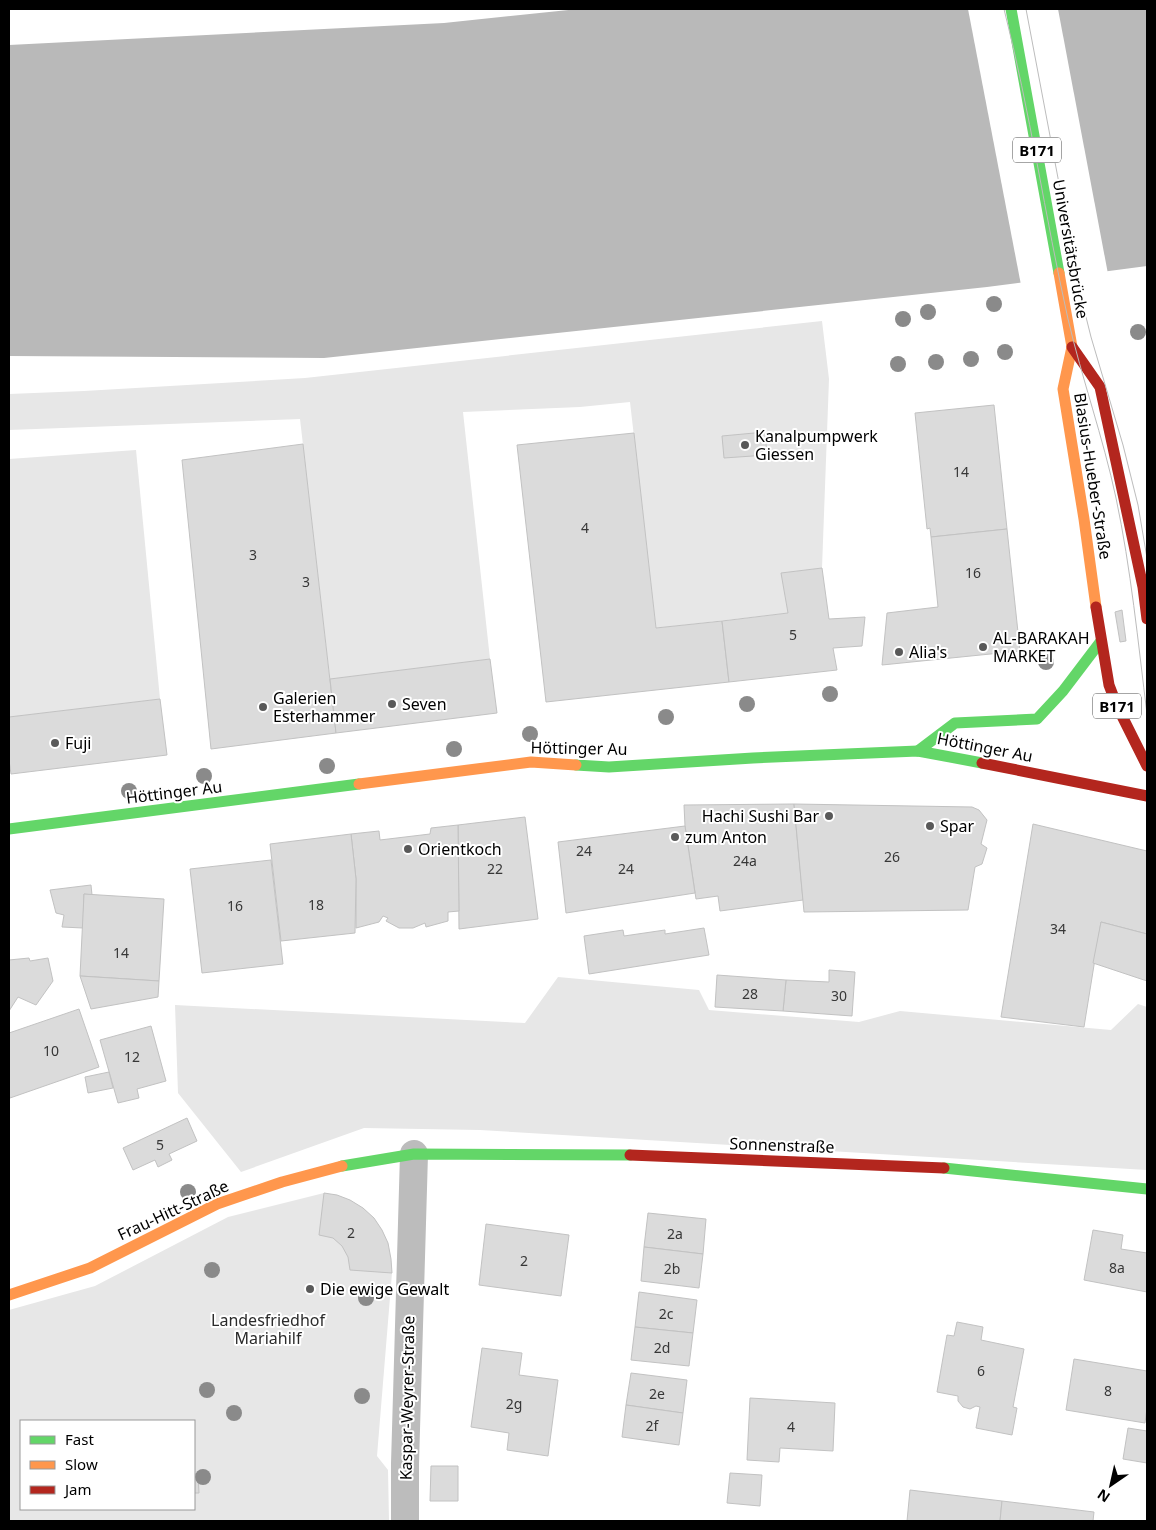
<svg xmlns="http://www.w3.org/2000/svg" width="1156" height="1530" font-family="'Noto Sans',sans-serif">
<style>
.green{fill:#e7e7e7;fill-rule:evenodd}
.water{fill:#b9b9b9}
.pier{fill:#fff}
.building{fill:#dbdbdb;stroke:#c2c2c2}
.lines{fill:none;stroke-linecap:round;stroke-linejoin:round}
.street{stroke:#bcbcbc;stroke-width:28}
.fast{stroke:#63d668;stroke-width:11}
.slow{stroke:#ff974d;stroke-width:11}
.jam{stroke:#b3261e;stroke-width:11}
.tram{stroke:#bcbcbc;stroke-width:1}
.tree{fill:#8a8a8a}
.poi-dot{fill:#595959;stroke:#fff;stroke-width:2}
.labels{text-anchor:middle;dominant-baseline:central;stroke-width:4;stroke-linejoin:round;paint-order:stroke}
.number-label{font-size:14px;fill:#373737}
.shield{fill:#fff;stroke:#4c4c4c;stroke-width:1}
.shield-label{font-size:15px;font-weight:bold;fill:#000}
.street-label{font-size:16px;fill:#000;stroke:#fff}
.poi-label{font-size:16px;fill:#000;stroke:#fff;text-anchor:start}
.park-label{font-size:16px;fill:#2b2b2b;stroke:#fff}
</style>
<rect width="100%" height="100%" fill="#fff"/>
<!-- green -->
<g class="green">
<path d="M822 321 829 379 822 568 782 573 788 613 656 628 630 402 580 407 463 412 490 659 330 679 300 419 9 430V394L84 391 305 378Z"/>
<path d="M136 450 160 699 9 717V459Z"/>
<path d="M558 977 699 990 709 1010 859 1022 900 1011 1111 1030 1138 1004 1147 1007V1170L480 1130 364 1128 241 1172 178 1093 175 1005 525 1023Z"/>
<path d="M324 1193 392 1273 377 1456 388 1470 389 1521H9V1310L95 1286 228 1217ZM21 1421H194V1509H21Z"/>
</g>
<!-- water -->
<path class="water" d="M578 9H1147V266L987 287 324 358 9 356V45L444 23Z"/>
<!-- pier -->
<path class="pier" d="M968 9H1058L1108 274 1021 285Z"/>
<!-- building -->
<g class="building">
<path d="M994 405 1007 529 931 537 930 528 927 529 915 413Z"/>
<path d="M765 432 767 455 724 458 722 436Z"/>
<path d="M634 433 656 628 722 621 729 682 546 702 517 445Z"/>
<path d="M303 444 336 733 211 749 182 460Z"/>
<path d="M1007 529 1020 651 882 665 887 613 938 607 931 537Z"/>
<path d="M822 568 829 619 865 617 862 646 833 648 837 670 729 682 722 621 788 613 781 573Z"/>
<path d="M1122 610 1126 641 1120 642 1115 612Z"/>
<path d="M490 659 497 713 336 733 330 679Z"/>
<path d="M160 699 167 755 11 774 9 760V717Z"/>
<path d="M794 804 803 900 720 911 718 896 696 899 685 826 684 805Z"/>
<path d="M794 804 972 807 979 810 987 820 981 844 987 848 982 864 975 867 968 910 804 912Z"/>
<path d="M525 817 538 919 459 929 458 825Z"/>
<path d="M1033 824 1147 851V934L1101 922 1084 1027 1001 1017Z"/>
<path d="M458 825 459 911 448 912V921L426 927 425 923 413 928H399L386 921 388 918 383 916 379 922 356 928V879L351 834 379 831 380 840 430 834 431 828Z"/>
<path d="M685 826 695 893 566 913 558 842Z"/>
<path d="M351 834 356 879 355 933 281 941 270 844Z"/>
<path d="M271 860 283 964 202 973 190 869Z"/>
<path d="M91 885 92 895 84 894 83 928 62 927 64 915 56 913 50 890Z"/>
<path d="M84 894 164 899 159 981 80 976Z"/>
<path d="M1101 922 1147 934V981L1093 963Z"/>
<path d="M704 928 709 955 589 974 584 936 623 930 624 936 665 930V934Z"/>
<path d="M29 958 30 961 48 958 53 981 36 1005 18 997 9 1011V960Z"/>
<path d="M829 970 855 972 852 1016 783 1011 786 980 829 982Z"/>
<path d="M717 975 786 980 783 1011 715 1007Z"/>
<path d="M80 976 159 981 158 997 91 1009Z"/>
<path d="M79 1009 99 1067 10 1098 9 1094V1033Z"/>
<path d="M151 1026 166 1081 137 1089 139 1098 118 1103 100 1040Z"/>
<path d="M109 1072 113 1088 88 1093 85 1077Z"/>
<path d="M187 1118 197 1141 169 1154 172 1160 158 1167 155 1160 133 1170 123 1148Z"/>
<path d="M324 1193 337 1195 350 1200 363 1208 374 1218 382 1230 388 1243 391 1259 392 1273 350 1270 348 1257 342 1246 333 1238 319 1235Z"/>
<path d="M648 1213 706 1219 703 1254 644 1247Z"/>
<path d="M486 1224 569 1235 561 1296 479 1285Z"/>
<path d="M1093 1230 1123 1235 1121 1249 1147 1253V1292L1084 1280Z"/>
<path d="M644 1247 703 1254 699 1288 641 1281Z"/>
<path d="M639 1292 697 1300 693 1333 635 1327Z"/>
<path d="M957 1322 983 1327 981 1340 1024 1349 1013 1407 1017 1408 1012 1435 976 1428 980 1407 976 1406 970 1409 963 1407 958 1401V1396L937 1392 947 1335 954 1336Z"/>
<path d="M635 1327 693 1333 689 1366 631 1360Z"/>
<path d="M482 1348 522 1353 519 1375 558 1380 548 1456 507 1450 509 1433 471 1427Z"/>
<path d="M1074 1359 1147 1371V1408L1145 1423 1066 1410Z"/>
<path d="M631 1373 687 1380 683 1413 626 1405Z"/>
<path d="M750 1398 835 1403 833 1451 780 1448 779 1462 747 1460Z"/>
<path d="M626 1405 683 1413 679 1445 622 1437Z"/>
<path d="M1128 1428 1147 1431V1463L1123 1459Z"/>
<path d="M431 1466H458V1501H430Z"/>
<path d="M730 1473 762 1475 760 1506 727 1503Z"/>
<path d="M194 1474H198L199 1493H194Z"/>
<path d="M910 1490 1002 1501 1000 1521H907Z"/>
<path d="M1002 1501 1094 1512 1093 1521H1000Z"/>
</g>
<g class="lines">
<!-- street -->
<path class="street" d="M405 1521V1464L414 1154"/>
<!-- fast -->
<g class="fast">
<path d="M1011 9 1059 273"/>
<path d="M918 751 955 723 1037 719 1063 691 1101 641"/>
<path d="M576 765 609 767 753 758 918 751 982 763"/>
<path d="M9 829 359 784"/>
<path d="M342 1166 414 1154 630 1155"/>
<path d="M944 1168 1147 1189"/>
</g>
<!-- slow -->
<g class="slow">
<path d="M1059 273 1072 347 1063 389 1084 519 1096 607"/>
<path d="M359 784 531 762 576 765"/>
<path d="M9 1295 90 1268 217 1204 282 1182 342 1166"/>
</g>
<!-- jam -->
<g class="jam">
<path d="M1072 347 1100 387 1143 587 1147 619"/>
<path d="M1096 607 1109 685 1117 706 1147 766"/>
<path d="M982 763 1147 796"/>
<path d="M630 1155 944 1168"/>
</g>
<!-- tram -->
<g class="tram">
<path d="M1004 9C1030 111 1045 216 1068 319 1082 379 1103 437 1116 498 1131 569 1138 642 1147 714"/>
<path d="M1026 9 1079 289 1091 337 1123 445 1138 505 1147 558"/>
</g>
</g>
<!-- trees -->
<g class="tree">
<circle cx="994" cy="304" r="8"/>
<circle cx="928" cy="312" r="8"/>
<circle cx="903" cy="319" r="8"/>
<circle cx="1138" cy="332" r="8"/>
<circle cx="1005" cy="352" r="8"/>
<circle cx="971" cy="359" r="8"/>
<circle cx="936" cy="362" r="8"/>
<circle cx="898" cy="364" r="8"/>
<circle cx="1046" cy="662" r="8"/>
<circle cx="830" cy="694" r="8"/>
<circle cx="747" cy="704" r="8"/>
<circle cx="666" cy="717" r="8"/>
<circle cx="530" cy="734" r="8"/>
<circle cx="454" cy="749" r="8"/>
<circle cx="327" cy="766" r="8"/>
<circle cx="204" cy="776" r="8"/>
<circle cx="129" cy="791" r="8"/>
<circle cx="188" cy="1192" r="8"/>
<circle cx="212" cy="1270" r="8"/>
<circle cx="366" cy="1298" r="8"/>
<circle cx="207" cy="1390" r="8"/>
<circle cx="362" cy="1396" r="8"/>
<circle cx="234" cy="1413" r="8"/>
<circle cx="203" cy="1477" r="8"/>
</g>
<!-- markers -->
<g class="poi-dot">
<circle cx="745" cy="445" r="5"/>
<circle cx="983" cy="647" r="5"/>
<circle cx="899" cy="652" r="5"/>
<circle cx="392" cy="704" r="5"/>
<circle cx="263" cy="707" r="5"/>
<circle cx="55" cy="743" r="5"/>
<circle cx="829" cy="816" r="5"/>
<circle cx="930" cy="826" r="5"/>
<circle cx="675" cy="837" r="5"/>
<circle cx="408" cy="849" r="5"/>
<circle cx="310" cy="1289" r="5"/>
</g>
<g class="labels">
<!-- number labels -->
<g class="number-label">
<text x="961" y="471">14</text>
<text x="585" y="527">4</text>
<text x="253" y="554">3</text>
<text x="973" y="572">16</text>
<text x="306" y="581">3</text>
<text x="793" y="634">5</text>
<text x="584" y="850">24</text>
<text x="892" y="856">26</text>
<text x="745" y="860">24a</text>
<text x="495" y="868">22</text>
<text x="626" y="868">24</text>
<text x="316" y="904">18</text>
<text x="235" y="905">16</text>
<text x="1058" y="928">34</text>
<text x="121" y="952">14</text>
<text x="750" y="993">28</text>
<text x="839" y="995">30</text>
<text x="51" y="1050">10</text>
<text x="132" y="1056">12</text>
<text x="160" y="1144">5</text>
<text x="351" y="1232">2</text>
<text x="675" y="1233">2a</text>
<text x="524" y="1260">2</text>
<text x="1117" y="1267">8a</text>
<text x="672" y="1268">2b</text>
<text x="666" y="1313">2c</text>
<text x="662" y="1347">2d</text>
<text x="981" y="1370">6</text>
<text x="1108" y="1390">8</text>
<text x="657" y="1393">2e</text>
<text x="514" y="1403">2g</text>
<text x="652" y="1425">2f</text>
<text x="791" y="1426">4</text>
</g>
<!-- shield labels -->
<g class="shield">
<rect x="1013" y="137.5" width="48" height="25" rx="4"/>
<rect x="1093" y="693.5" width="48" height="25" rx="4"/>
</g>
<g class="shield-label">
<text x="1037" y="150">B171</text>
<text x="1117" y="706">B171</text>
</g>
<!-- street labels -->
<g class="street-label">
<text transform="translate(1071 249) rotate(80)">Universitätsbrücke</text>
<text transform="translate(1093 476) rotate(81)">Blasius-Hueber-Straße</text>
<text transform="translate(985 747) rotate(11)">Höttinger Au</text>
<text transform="translate(579 748) rotate(1)">Höttinger Au</text>
<text transform="translate(174 792) rotate(-7)">Höttinger Au</text>
<text transform="translate(782 1145) rotate(2)">Sonnenstraße</text>
<text transform="translate(173 1210) rotate(-25)">Frau-Hitt-Straße</text>
<text transform="translate(407 1398) rotate(-89)">Kaspar-Weyrer-Straße</text>
</g>
<!-- poi labels -->
<g class="poi-label">
<text x="755" y="436">Kanalpumpwerk<tspan x="755" dy="18">Giessen</tspan></text>
<text x="993" y="638">AL-BARAKAH<tspan x="993" dy="18">MARKET</tspan></text>
<text x="909" y="652">Alia's</text>
<text x="273" y="698">Galerien<tspan x="273" dy="18">Esterhammer</tspan></text>
<text x="402" y="704">Seven</text>
<text x="65" y="743">Fuji</text>
<text x="819" y="816" text-anchor="end">Hachi Sushi Bar</text>
<text x="940" y="826">Spar</text>
<text x="685" y="837">zum Anton</text>
<text x="418" y="849">Orientkoch</text>
<text x="320" y="1289">Die ewige Gewalt</text>
</g>
<!-- park labels -->
<g class="park-label">
<text x="268" y="1320">Landesfriedhof<tspan x="268" dy="18">Mariahilf</tspan></text>
</g>
</g>
<!-- border -->
<rect width="1156" height="1530" fill="none" stroke="#000000" stroke-width="20"/>
<!-- legend -->
<rect x="20" y="1420" width="175" height="90" fill="#ffffff" stroke="#999999"/>
<rect x="30" y="1436" width="25" height="8" fill="#63d668" stroke="#999999"/>
<text x="65" y="1445" font-size="15" fill="#000000">Fast</text>
<rect x="30" y="1461" width="25" height="8" fill="#ff974d" stroke="#999999"/>
<text x="65" y="1470" font-size="15" fill="#000000">Slow</text>
<rect x="30" y="1486" width="25" height="8" fill="#b3261e" stroke="#999999"/>
<text x="65" y="1495" font-size="15" fill="#000000">Jam</text>
<!-- north arrow -->
<g transform="translate(1111 1485) rotate(214)" stroke="#ffffff" stroke-width="4" paint-order="stroke">
<path d="M0-4L9 19L0 12L-9 19Z" fill="#000000"/>
<text y="-8" font-size="14" font-weight="bold" text-anchor="middle" fill="#000000">N</text>
</g>
</svg>
